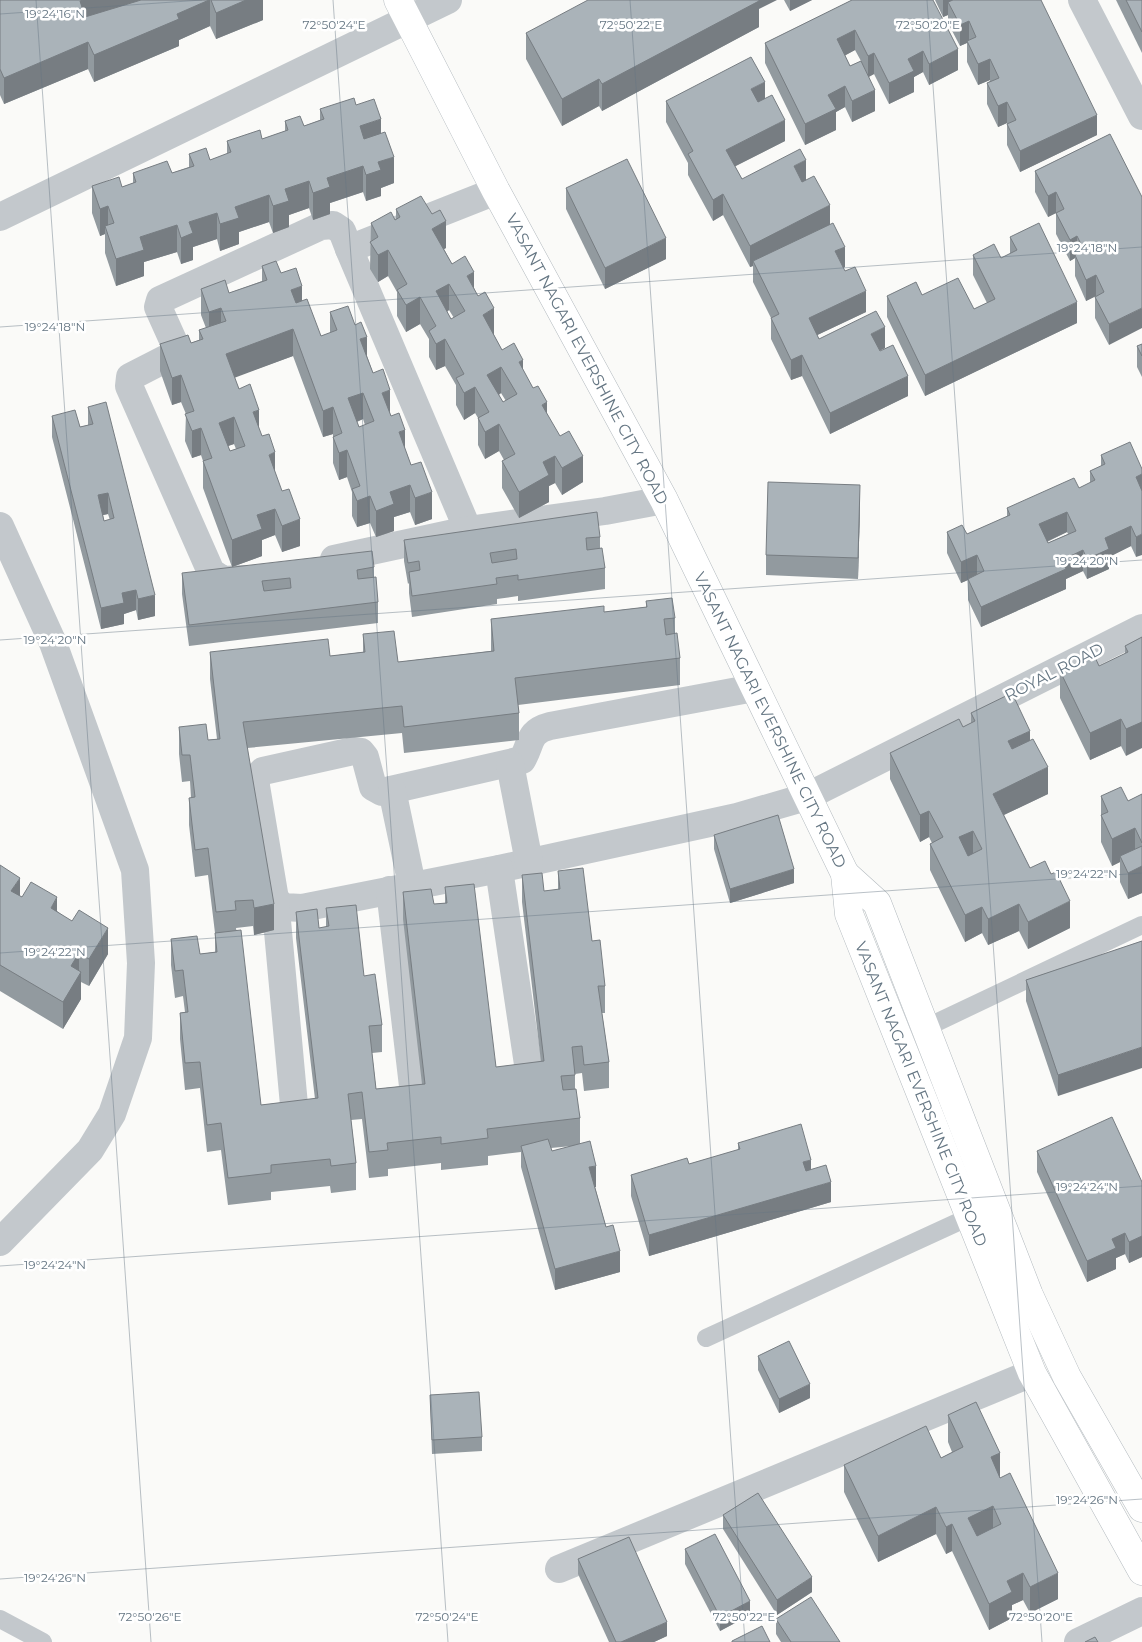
<svg xmlns="http://www.w3.org/2000/svg" width="1142" height="1642" font-family="Montserrat,sans-serif">
<style>
.lines{fill:none;stroke-linecap:round;stroke-linejoin:round}
.secondary-casing{stroke:#b3babf;stroke-width:29}
.lane{stroke:#c3c8cc;stroke-width:18}
.street{stroke:#c3c8cc;stroke-width:28}
.secondary{stroke:#fff;stroke-width:28}
.wall{fill:#929a9f;fill-rule:evenodd}
.shaded-wall{fill:#777d82}
.building{fill:#aab3b9;stroke:#777d82;fill-rule:evenodd}
.ticks{fill:none;stroke:#657683;stroke-width:1;stroke-opacity:0.45}
.labels{text-anchor:middle;dominant-baseline:central;stroke-width:5;stroke-linejoin:round;paint-order:stroke}
.street-label{font-size:16px;fill:#657683;stroke:#fff}
.ticks-label{font-size:12px;text-anchor:middle;fill:#657683;stroke:#fff;stroke-width:5;stroke-linejoin:round;paint-order:stroke}
</style>
<rect width="100%" height="100%" fill="#fafaf8"/>
<g class="lines">
<!-- secondary casing -->
<g class="secondary-casing">
<g id="secondary">
<path d="M398 0 496 191 664 500 845 874 849 914 1032 1373 1142 1571"/>
<path d="M845 874 877 903 1029 1295 1067 1377 1142 1508"/>
</g>
</g>
<!-- lane -->
<g class="lane">
<path d="M925 1028 1142 925"/>
<path d="M706 1338 969 1217"/>
<path d="M0 1619 43 1642"/>
</g>
<!-- street -->
<g class="street">
<path d="M1082 0 1142 116"/>
<path d="M0 217 448 0"/>
<path d="M349 249 468 530"/>
<path d="M0 526 53 643 135 870 141 963 138 1038 112 1114 90 1150 0 1242"/>
<path d="M334 559 468 530 605 511 664 500"/>
<path d="M243 579 223 580 211 572 129 386 130 377 173 355 176 347 158 307 160 300 321 226 333 225 342 231 349 249 496 191"/>
<path d="M754 688 550 726C527 732 532 744 522 760L382 792 373 787 365 757 361 752 353 751 263 771 256 778V786L275 899 283 907 302 908 499 869 737 817 806 797 1142 628"/>
<path d="M510 764 529 862"/>
<path d="M392 790 412 885"/>
<path d="M499 869 529 1071"/>
<path d="M390 890 413 1086"/>
<path d="M275 899 294 1105"/>
<path d="M559 1569 1032 1373"/>
<path d="M1078 1642 1142 1611"/>
</g>
<!-- secondary -->
<use href="#secondary" class="secondary"/>
</g>
<!-- wall -->
<g class="wall">
<path d="M0 0H263V20L216 39 210 26 179 40V46L94 82 88 69 4 104 0 95Z"/>
<path d="M784 0H812L790 11Z"/>
<path d="M852 0 958 70 929 85 923 72 914 77V92L889 104 874 74 869 77 875 111 852 122 845 107 836 112V130L805 145 765 63V43ZM855 50 861 61 850 66 845 55Z"/>
<path d="M935 0H1041L1097 135 1020 172 1007 145V123L998 127 987 104V83L990 81V80L978 85 967 62V43L960 46 948 23V15L943 17Z"/>
<path d="M1116 0H1142V53Z"/>
<path d="M759 9V27L602 111 599 106 562 126 526 59V33Z"/>
<path d="M765 98 785 141 735 166 742 179 806 180 830 224 845 267 843 268 866 312 817 335 819 339 885 348 879 351 908 396 830 434 802 376 791 380 771 339V318L753 282V266L750 267 723 215 713 221 688 175V163L666 122V101Z"/>
<path d="M356 105 381 133 394 183 381 188V196L366 201 363 192 330 203V214L313 220 309 208 289 215V227L273 233 269 222 239 232V244L220 251 217 239 193 247V260L181 264 177 252 144 262V276L116 286 105 253V234L100 236 92 213V186L122 187 133 183V173H172L189 167V154L210 160 227 154V141L262 139 285 131V121L304 126 320 120V109Z"/>
<path d="M1110 134 1109 345 1095 318V297L1096 296 1086 301 1075 276V258L1070 261 1056 234V213L1048 217 1035 192V171Z"/>
<path d="M566 188 666 259 605 289 566 209Z"/>
<path d="M396 209 446 248 444 249 452 264 474 288 494 335 502 350 523 370 583 482 562 495 555 483 549 486V502L519 518 502 488V461L504 460 499 451 485 459 478 445V418L475 413 464 420 456 405V385L445 366 436 370 429 357V339L420 324 406 332 397 316V292L388 276 378 282 370 269 371 223 395 220 396 219ZM449 310 454 318 451 319 447 312ZM501 393 506 401 503 402 499 395Z"/>
<path d="M1010 237 1077 323 925 396 887 317V296L922 295 974 309 987 303 973 275V255L1001 258 1010 254Z"/>
<path d="M262 266 281 273 302 301 321 336 330 333V312L367 356 373 373 405 449 432 519 415 525 410 512 394 517V531L376 537 370 523 357 527 352 516V492L347 477 339 480 333 463V434L323 437 293 356 234 377 239 389 259 430 275 473 300 546 282 552 275 535 262 540V556L232 567 203 488V461L201 455 192 458 185 441 186 414 181 402 172 405 160 371V344L191 343 199 340V330L206 328 201 315V289L229 293 262 281ZM363 419 365 425 359 427 357 422ZM234 444 236 449 230 451 228 446Z"/>
<path d="M1142 344V377L1137 367V346Z"/>
<path d="M88 407 155 616 138 620 136 610 124 614V624L101 629 52 437V416L80 427 88 425ZM108 514 110 520 104 521 103 515Z"/>
<path d="M1101 455 1142 469 1136 557 1131 546 1109 557V569L1087 579 1083 571 1066 579V589L981 627 968 600V580L961 583 947 553V532L967 534 1007 517V508L1079 488 1090 483V471L1101 466ZM1067 532 1068 534 1048 543 1047 542Z"/>
<path d="M860 506 858 579 766 575V555Z"/>
<path d="M600 537V548L605 568V589L518 601V596L497 599V604L412 617 409 593V583L408 584 404 561V540Z"/>
<path d="M374 567V577L378 602V623L189 646 182 594V573Z"/>
<path d="M646 601 675 618V634L680 658V685L518 705 519 713V740L404 753 402 733 247 748 274 930 254 935 253 926 236 928 261 1105 315 1099 296 938V912L319 928 326 927V908L364 976 382 1025V1052L372 1053 376 1089 422 1084 403 919V892L434 904 445 903V887L496 1067 541 1062 522 902V875L544 891 558 890V871L592 941 605 986V1013H602L609 1062V1088L584 1091 582 1073 575 1074V1089L580 1118V1144L596 1187H595L606 1227 620 1272 555 1290 521 1167V1152L488 1156V1165L441 1170V1163L388 1169V1176L369 1178 362 1119 351 1120 356 1163V1190L331 1193 330 1186 271 1192V1200L228 1205 221 1150 207 1152 200 1088 185 1090 180 1039V1013L185 1012 183 996 175 998 171 965V939L200 954 215 952V933L208 875 195 877 189 825V798H191L190 781 182 782 179 754V727L208 740 217 739 210 679V652L330 656 363 652V634L398 662 491 651V619L604 612 646 607ZM572 1146 552 1151 551 1148Z"/>
<path d="M1142 637 1126 756 1121 746 1090 760 1060 698V671L1099 666 1125 654V646Z"/>
<path d="M971 713 1030 740 1048 794 1004 815 1030 868 1070 928 1028 949 1019 931 988 945 982 933 965 942 930 870V844L932 843 929 837 920 842 890 779V753L963 727 971 723Z"/>
<path d="M1142 794V893L1128 899 1120 882V862L1112 866 1101 842V796L1128 801Z"/>
<path d="M714 835 794 883 730 903 714 849Z"/>
<path d="M0 865 20 896 57 911 108 954 89 986 81 982V999L63 1029 0 991Z"/>
<path d="M1142 941 1058 1096 1026 1001V980Z"/>
<path d="M738 1143 811 1170 831 1202 649 1256 631 1196V1175L689 1164 738 1150Z"/>
<path d="M1037 1151 1142 1182V1257L1129 1263 1125 1254 1116 1258V1269L1087 1282 1037 1172Z"/>
<path d="M758 1356 810 1398 779 1413 758 1370Z"/>
<path d="M430 1395 482 1437V1451L432 1454Z"/>
<path d="M948 1415 1000 1453V1478L1058 1599 1030 1613 1023 1600 1012 1605V1618L989 1630 952 1551 946 1554 936 1534 878 1562 844 1492V1465L941 1458 952 1452 948 1442Z"/>
<path d="M723 1515 812 1592 777 1615 723 1529Z"/>
<path d="M685 1549 750 1615 720 1631 685 1564Z"/>
<path d="M578 1559 667 1636 654 1642H609L578 1574Z"/>
<path d="M776 1619 840 1642H781L776 1634Z"/>
</g>
<!-- shaded-wall -->
<g class="shaded-wall">
<path d="M83 0H156L80 27V1Z"/>
<path d="M209 0H210V26L179 40V46L94 82V55L177 14Z"/>
<path d="M246 0H263V20L216 39V13Z"/>
<path d="M752 0H777L759 9V27L602 111V84Z"/>
<path d="M790 0H812L790 11Z"/>
<path d="M943 0H980L948 2V15L943 17Z"/>
<path d="M969 21V42L960 46V25Z"/>
<path d="M855 30V50L837 60V39Z"/>
<path d="M88 42V69L4 104V78Z"/>
<path d="M958 49V70L929 85V64Z"/>
<path d="M923 51V72L914 77V92L889 104V83L908 59Z"/>
<path d="M874 53V74L868 77V56Z"/>
<path d="M990 59V80L978 85V64Z"/>
<path d="M599 79V106L562 126V99Z"/>
<path d="M765 82V102L751 110V89Z"/>
<path d="M845 86V107L836 112V130L805 145V124L828 95Z"/>
<path d="M875 90V111L852 122V101Z"/>
<path d="M1007 102V123L998 127V106Z"/>
<path d="M1097 115V135L1020 172V151Z"/>
<path d="M381 119V146L360 153V126Z"/>
<path d="M785 120V141L726 171V150Z"/>
<path d="M394 157V183L381 188V196L366 201V175L378 162Z"/>
<path d="M806 160V181L794 187V166Z"/>
<path d="M363 166V192L330 203V214L313 220V193L327 178Z"/>
<path d="M309 181V208L289 215V227L273 233V206L285 189Z"/>
<path d="M1056 192V213L1048 217V196Z"/>
<path d="M723 194V215L713 221V200Z"/>
<path d="M269 195V222L239 232V244L220 251V224L235 207Z"/>
<path d="M830 205V226L753 261V266L750 267V246Z"/>
<path d="M108 206V233L105 226V234L100 236V209Z"/>
<path d="M217 213V239L193 247V260L181 264V238L189 222Z"/>
<path d="M446 221V248L432 255V229Z"/>
<path d="M177 225V252L144 262V276L116 286V259L140 237Z"/>
<path d="M1077 236V257L1075 255V258L1070 261V240Z"/>
<path d="M666 238V259L605 289V268Z"/>
<path d="M845 247V267L835 272V251Z"/>
<path d="M388 250V276L378 282V255Z"/>
<path d="M474 272V298L467 276Z"/>
<path d="M1096 275V296L1086 301V280Z"/>
<path d="M449 284V310L436 318V291Z"/>
<path d="M302 286V313L291 317V290Z"/>
<path d="M866 291V312L809 339V318Z"/>
<path d="M420 297V324L406 332V305Z"/>
<path d="M1077 302V323L925 396V375Z"/>
<path d="M221 308V334L209 338V312Z"/>
<path d="M494 308V335L483 342V315Z"/>
<path d="M1142 308V328L1109 345V324Z"/>
<path d="M885 327V348L871 355V334Z"/>
<path d="M293 329V356L226 381V354Z"/>
<path d="M367 337V363L360 339Z"/>
<path d="M445 339V366L436 370V344Z"/>
<path d="M802 355V376L791 380V360Z"/>
<path d="M523 360V386L519 362Z"/>
<path d="M501 367V393L487 401V375Z"/>
<path d="M181 375V402L172 405V378Z"/>
<path d="M908 376V396L830 434V413Z"/>
<path d="M475 387V413L464 420V393Z"/>
<path d="M390 390V416L382 393Z"/>
<path d="M363 393V419L348 425V398Z"/>
<path d="M547 402V429L542 405Z"/>
<path d="M333 407V434L323 437V411Z"/>
<path d="M259 410V436L253 412Z"/>
<path d="M234 417V444L219 449V423Z"/>
<path d="M499 424V451L485 459V432Z"/>
<path d="M201 428V455L192 458V431Z"/>
<path d="M405 430V456L399 432Z"/>
<path d="M347 450V477L339 480V453Z"/>
<path d="M275 452V479L269 455Z"/>
<path d="M555 456V483L549 486V502L519 518V492L543 462Z"/>
<path d="M583 456V482L562 495V468Z"/>
<path d="M1142 474V495L1136 477Z"/>
<path d="M410 485V512L394 517V531L376 537V511L390 492Z"/>
<path d="M860 485V506L858 579V558Z"/>
<path d="M432 492V519L415 525V498Z"/>
<path d="M108 493V514L98 516V495Z"/>
<path d="M370 496V523L357 527V501Z"/>
<path d="M275 509V535L262 540V556L232 567V540L257 515Z"/>
<path d="M1067 512V532L1039 545V524Z"/>
<path d="M300 519V546L282 552V526Z"/>
<path d="M1131 526V546L1109 557V569L1087 579V559L1105 538Z"/>
<path d="M1142 534V555L1136 557V537Z"/>
<path d="M1083 550V571L1066 579V589L981 627V607L1062 560Z"/>
<path d="M977 555V576L961 583V562Z"/>
<path d="M136 590V610L124 614V624L101 629V608L122 593Z"/>
<path d="M155 595V616L138 620V599Z"/>
<path d="M1142 712V748L1126 756V729Z"/>
<path d="M1121 719V746L1090 760V733Z"/>
<path d="M1030 731V758L1008 768V741Z"/>
<path d="M1048 767V794L993 820V794Z"/>
<path d="M929 811V837L920 842V815Z"/>
<path d="M1135 828V855L1120 856V862L1112 866V839Z"/>
<path d="M973 831V857L959 864V837Z"/>
<path d="M1142 866V893L1128 899V873Z"/>
<path d="M794 869V883L730 903V889Z"/>
<path d="M20 878V904L11 891Z"/>
<path d="M57 897V924L51 908Z"/>
<path d="M1070 901V928L1028 949V922Z"/>
<path d="M274 904V930L254 935V908Z"/>
<path d="M1019 904V931L988 945V919Z"/>
<path d="M982 907V933L965 942V915Z"/>
<path d="M108 928V954L89 986V959Z"/>
<path d="M79 953V976L81 972V999L63 1029V1002L71 966Z"/>
<path d="M1142 1047V1068L1058 1096V1075Z"/>
<path d="M811 1160V1181L803 1183V1162Z"/>
<path d="M596 1166V1187L589 1188V1167Z"/>
<path d="M831 1182V1202L649 1256V1235Z"/>
<path d="M1125 1233V1254L1116 1258V1269L1087 1282V1261L1112 1239Z"/>
<path d="M1142 1236V1257L1129 1263V1242Z"/>
<path d="M620 1251V1272L555 1290V1269Z"/>
<path d="M810 1384V1398L779 1413V1399Z"/>
<path d="M1000 1453V1480L991 1457Z"/>
<path d="M993 1506V1533L968 1545V1518Z"/>
<path d="M936 1507V1534L878 1562V1536Z"/>
<path d="M952 1524V1551L946 1554V1527Z"/>
<path d="M1023 1573V1600L1012 1605V1618L989 1630V1604L1007 1581Z"/>
<path d="M1058 1573V1599L1030 1613V1587Z"/>
<path d="M812 1577V1592L777 1615V1600Z"/>
<path d="M750 1601V1615L720 1631V1617Z"/>
<path d="M667 1622V1636L654 1642H621Z"/>
</g>
<!-- building -->
<g class="building">
<path d="M0 0H83L80 1 85 17 141 0H209L177 14 179 19 94 55 88 42 4 78 0 69Z"/>
<path d="M211 0H246L216 13Z"/>
<path d="M588 0H759V1L602 84 599 79 562 99 526 33Z"/>
<path d="M852 0H933L958 49 929 64 923 51 908 59 914 71 889 83 874 53 868 56 855 30 837 39 850 66 861 61 875 90 852 101 845 86 828 95 836 109 805 124 765 43Z"/>
<path d="M953 0H1041L1097 115 1020 151 1007 124 1016 120 1007 102 998 106 987 83 999 78 990 59 978 64 967 41 976 37 969 21 960 25 948 2Z"/>
<path d="M1126 0H1142V32Z"/>
<path d="M751 57 765 82 751 89 758 102 772 95 785 120 726 150 742 179 800 149 806 160 794 166 802 182 814 176 830 205 750 246 723 194 713 200 688 154 693 151 666 101Z"/>
<path d="M354 98 356 105 374 99 381 119 360 126 364 139 385 132 394 157 378 162 381 170 366 175 363 166 327 178 330 187 313 193 309 181 285 189 289 201 273 206 269 195 235 207 239 218 220 224 217 213 189 222 193 233 181 238 177 225 140 237 144 250 116 259 105 226 114 223 108 206 100 209 92 186 119 177 122 187 136 182 133 173 167 161 172 173 194 166 189 154 206 148 210 160 231 152 227 141 260 130 262 139 288 130 285 121 300 116 304 126 324 119 320 109Z"/>
<path d="M1110 134 1142 197V308L1109 324 1095 297 1104 292 1096 275 1086 280 1075 255 1084 250 1077 236 1070 240 1056 213 1064 209 1056 192 1048 196 1035 171Z"/>
<path d="M627 159 666 238 605 268 566 188Z"/>
<path d="M421 196 432 214 440 210 446 221 432 229 452 264 465 256 474 272 467 276 478 296 485 292 494 308 483 315 502 350 514 343 523 360 519 362 533 388 538 386 547 402 542 405 560 436 569 431 583 456 562 468 555 456 543 462 549 475 519 492 502 461 515 454 499 424 485 432 478 418 489 412 475 387 464 393 456 378 464 374 445 339 436 344 429 331 436 326 420 297 406 305 397 290 407 284 388 250 378 255 370 242 378 237 371 223 391 212 395 220 400 217 396 209ZM449 284 465 311 451 319 436 291ZM501 367 517 394 503 402 487 375Z"/>
<path d="M833 223 845 247 835 251 845 271 855 267 866 291 809 318 819 339 876 311 885 327 871 334 880 351 893 345 908 376 830 413 802 355 791 360 771 318 779 314 753 261Z"/>
<path d="M1039 223 1077 302 925 375 887 296 916 282 922 295 958 278 974 309 995 299 973 255 994 244 1001 258 1017 250 1010 237Z"/>
<path d="M276 261 281 273 296 268 302 286 291 290 296 303 307 299 321 336 337 330 330 312 348 306 355 325 361 322 367 337 360 339 373 373 383 369 390 390 382 393 391 416 399 413 405 430 399 432 411 465 421 462 432 492 415 498 410 485 390 492 394 504 376 511 370 496 357 501 352 489 360 486 347 450 339 453 333 437 342 433 333 407 323 411 293 329 226 354 239 389 250 384 259 410 253 412 262 436 269 434 275 452 269 455 282 491 289 489 300 519 282 526 275 509 257 515 262 529 232 540 203 461 212 458 201 428 192 431 185 414 194 411 181 375 172 378 160 344 188 335 191 343 203 339 199 330 226 321 221 308 209 312 201 289 225 280 229 293 267 280 262 266ZM363 393 374 421 359 427 348 398ZM234 417 245 446 230 451 219 423Z"/>
<path d="M1142 344V356L1137 346Z"/>
<path d="M106 402 155 595 138 599 136 590 122 593 124 603 101 608 52 416 75 410 80 427 93 424 88 407ZM108 493 114 518 104 521 98 495Z"/>
<path d="M1130 442 1142 469V474L1136 477 1142 491V534L1136 537 1131 526 1105 538 1109 549 1087 559 1083 550 1062 560 1066 569 981 607 968 579 984 571 977 555 961 562 947 532 962 525 967 534 1010 515 1007 508 1074 478 1079 488 1095 480 1090 471 1105 464 1101 455ZM1067 512 1076 531 1048 543 1039 524Z"/>
<path d="M768 482 860 485 858 558 766 555Z"/>
<path d="M597 512 600 537 586 538 587 550 602 548 605 568 518 580V575L496 578 497 584 412 596 409 572 420 570 419 561 408 563 404 540ZM516 549 517 559 492 563 490 553Z"/>
<path d="M372 551 374 567 357 570 358 579 376 577 378 602 189 625 182 573ZM290 578 291 588 264 591 262 581Z"/>
<path d="M672 598 675 618 664 619 666 635 677 633 680 658 515 678 519 713 404 727 402 706 243 722 274 904 254 908 253 900 235 901 236 910 216 912 208 848 195 850 189 798 195 797 190 755H182L179 727 206 724 208 740 220 739 210 652 328 639 330 656 365 652 363 634 394 631 398 662 494 651 491 619 604 606V612L647 607 646 601Z"/>
<path d="M1142 637V722L1126 729 1121 719 1090 733 1060 671 1094 655 1099 666 1128 652 1125 646Z"/>
<path d="M1012 693 1030 731 1008 741 1012 749 1033 739 1048 767 993 794 1030 868 1045 861 1051 874 1056 872 1070 901 1028 922 1019 904 988 919 982 907 965 915 930 844 943 837 929 811 920 815 890 753 959 719 963 727 975 721 971 713ZM973 831 982 849 968 856 959 837Z"/>
<path d="M1121 787 1128 801 1142 794V843L1135 828 1112 839 1101 815 1108 812 1101 796Z"/>
<path d="M778 815 794 869 730 889 714 835Z"/>
<path d="M1142 846V866L1128 873 1120 856Z"/>
<path d="M0 865 20 878 11 891 22 897 31 882 57 897 51 908 72 921 79 910 108 928 89 959 79 953 71 966 81 972 63 1002 0 965Z"/>
<path d="M583 868 592 941 600 940 605 986H598L609 1062 584 1065 582 1046 572 1047 575 1075 561 1076 563 1090 576 1089 580 1118 487 1129 488 1138 441 1144V1137L387 1143 388 1150 369 1152 362 1092 348 1094 356 1163 331 1166 330 1159 271 1165V1173L228 1178 221 1123 207 1125 200 1062 185 1063 180 1013 188 1012 183 970 175 971 171 939 197 936 200 954 217 952 215 933 241 930 261 1105 318 1098 296 912 317 909 319 928 329 926 326 908 356 905 364 976 375 974 382 1025 369 1026 376 1089 425 1084 403 892 431 889 434 904 447 903 445 887 474 884 496 1067 544 1061 522 875 542 873 544 891 560 889 558 871Z"/>
<path d="M1142 941V1047L1058 1075 1026 980Z"/>
<path d="M1112 1117 1142 1182V1236L1129 1242 1125 1233 1112 1239 1116 1248 1087 1261 1037 1151Z"/>
<path d="M801 1124 811 1160 803 1162 806 1171 826 1165 831 1182 649 1235 631 1175 687 1158 689 1164 740 1149 738 1143Z"/>
<path d="M548 1139 552 1151 590 1141 596 1166 589 1167 606 1227 613 1225 620 1251 555 1269 521 1146Z"/>
<path d="M789 1341 810 1384 779 1399 758 1356Z"/>
<path d="M479 1392 482 1437 432 1440 430 1395Z"/>
<path d="M976 1402 1000 1453 991 1457 1000 1478 1010 1473 1058 1573 1030 1587 1023 1573 1007 1581 1012 1592 989 1604 952 1524 946 1527 936 1507 878 1536 844 1465 926 1426 941 1458 963 1447 948 1415ZM993 1506 1001 1524 977 1536 968 1518Z"/>
<path d="M758 1493 812 1577 777 1600 723 1515Z"/>
<path d="M715 1534 750 1601 720 1617 685 1549Z"/>
<path d="M629 1537 667 1622 621 1642H616L578 1559Z"/>
<path d="M811 1597 840 1642H791L776 1619Z"/>
<path d="M762 1626 770 1642H732V1641Z"/>
<path d="M1095 1637 1098 1642H1085Z"/>
</g>
<!-- ticks -->
<path class="ticks" d="M36 0 151 1642M333 0 448 1642M630 0 745 1642M927 0 1042 1642M0 14 202 0M0 327 1142 247M0 640 1142 560M0 953 1142 873M0 1266 1142 1186M0 1579 1142 1499"/>
<g class="labels">
<!-- street labels -->
<g class="street-label">
<text transform="translate(587 359) rotate(62)">VASANT NAGARI EVERSHINE CITY ROAD</text>
<text transform="translate(1054 672) rotate(-27)">ROYAL ROAD</text>
<text transform="translate(770 720) rotate(64)">VASANT NAGARI EVERSHINE CITY ROAD</text>
<text transform="translate(921 1094) rotate(68)">VASANT NAGARI EVERSHINE CITY ROAD</text>
</g>
</g>
<g class="ticks-label">
<text x="55" y="18">19°24'16"N</text>
<text x="334" y="29">72°50'24"E</text>
<text x="631" y="29">72°50'22"E</text>
<text x="928" y="29">72°50'20"E</text>
<text x="1087" y="252">19°24'18"N</text>
<text x="55" y="331">19°24'18"N</text>
<text x="1087" y="565">19°24'20"N</text>
<text x="55" y="644">19°24'20"N</text>
<text x="1087" y="878">19°24'22"N</text>
<text x="55" y="956">19°24'22"N</text>
<text x="1087" y="1191">19°24'24"N</text>
<text x="55" y="1269">19°24'24"N</text>
<text x="1087" y="1504">19°24'26"N</text>
<text x="55" y="1582">19°24'26"N</text>
<text x="150" y="1621">72°50'26"E</text>
<text x="447" y="1621">72°50'24"E</text>
<text x="744" y="1621">72°50'22"E</text>
<text x="1041" y="1621">72°50'20"E</text>
</g>
</svg>
